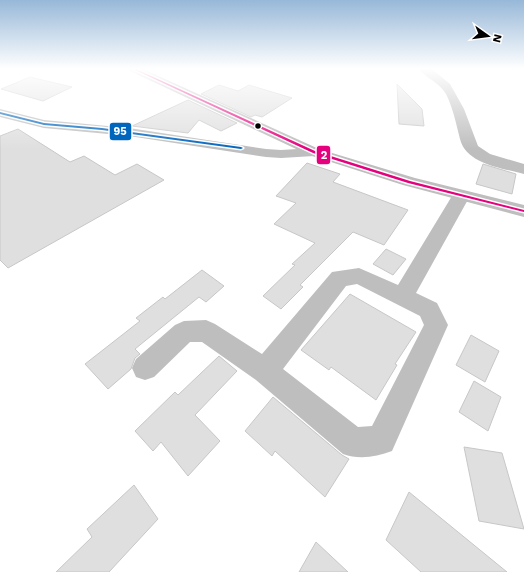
<svg xmlns="http://www.w3.org/2000/svg" width="524" height="572" font-family="'Work Sans',sans-serif">
<style>
.building{fill:#dfdfdf;stroke:#c7c7c7}
.lines{fill:none;stroke-linecap:round;stroke-linejoin:round}
.minor{fill:#bebebe;fill-rule:evenodd}
.major{fill:#bebebe;fill-rule:evenodd}
.bus-1-casing{stroke:#fff;stroke-width:3}
.bus-2-casing{stroke:#fff;stroke-width:3}
.bus-1{fill:#e5007d;fill-rule:evenodd}
.bus-2{fill:#0065bd;fill-rule:evenodd}
.bus-dot{fill:#000;stroke:#fff;stroke-width:1.5}
.line-badge{stroke:#fff;stroke-width:1.5}
.badge-label{font-size:11px;text-anchor:middle;font-weight:bold;fill:#fff}
</style>
<rect width="100%" height="100%" fill="#fff"/>
<!-- building -->
<g class="building">
<path d="M30 77 72 87 43 101 1 89Z"/>
<path d="M397 84 422 109 424 126 399 124Z"/>
<path d="M219 85 238 91 249 85 292 98 262 117 255 115 251 117 201 94Z"/>
<path d="M188 100 237 123 221 131 199 120 188 133 132 126Z"/>
<path d="M18 129 70 162 84 156 115 175 137 164 164 180 8 268 0 260V136Z"/>
<path d="M307 163 340 174 333 182 408 210 384 245 353 232 300 285 303 287 281 309 263 296 295 265 292 264 315 243 274 224 296 203 276 196Z"/>
<path d="M483 164 516 174 512 194 476 184Z"/>
<path d="M386 249 406 259 393 275 373 264Z"/>
<path d="M202 270 224 286 206 302 199 297 135 349 140 354 135 358 131 369 108 389 85 364 140 321 136 318 163 297 165 299Z"/>
<path d="M350 294 416 332 395 364 397 365 376 400 331 367 329 370 301 350Z"/>
<path d="M471 335 499 351 485 382 456 365Z"/>
<path d="M219 356 237 371 195 415 220 441 188 476 161 442 153 451 135 431 175 392 178 395Z"/>
<path d="M474 381 501 397 488 431 459 412Z"/>
<path d="M273 397 342 455 349 459 325 497 275 451 272 456 245 431Z"/>
<path d="M464 447 502 453 524 529 479 521Z"/>
<path d="M134 485 158 519 109 572H56L92 537 87 529Z"/>
<path d="M409 492 507 572H421L386 540Z"/>
<path d="M316 542 348 572H299Z"/>
</g>
<g class="lines">
<!-- minor -->
<g class="minor">
<path d="M419 69H432L450 84 464 109 478 146 490 154 524 164V174C502 168 466 164 460 139 456 123 453 108 446 94 439 82 427 79 419 69Z"/>
<path d="M0 109 44 120 129 128 266 149 281 150 314 148 319 149 321 152 319 155 314 156 281 158 266 157 129 136 44 128 0 117Z"/>
<path d="M461 191 467 192 470 196 416 293 437 303 448 325 392 451C376 457 359 460 343 454L256 380 202 342H190L154 377 145 380 136 377 132 368 136 359 175 325 184 321 206 320 215 324 262 354 332 272 359 268 398 285 452 196 455 192ZM357 284 420 316 424 325 372 426 358 427 283 369 346 286Z"/>
</g>
<!-- major -->
<path class="major" d="M129 69H143L319 149 415 178 524 205V217L403 185 309 155 130 71Z"/>
<!-- bus-1 casing -->
<g class="bus-1-casing">
<path id="bus-1" d="M133 69H136L315 151 410 181 524 210V212L408 183 313 153Z"/>
</g>
<!-- bus-2 casing -->
<g class="bus-2-casing">
<path id="bus-2" d="M0 112 44 123 102 128 241 147 243 148 241 149 102 130 44 125 0 114Z"/>
</g>
<!-- bus-1 -->
<use href="#bus-1" class="bus-1"/>
<!-- bus-2 -->
<use href="#bus-2" class="bus-2"/>
</g>
<!-- sky -->
<linearGradient id="sky" x2="0" y2="1"><stop stop-color="#97b8d8"/><stop offset="0.46" stop-color="#fff"/><stop offset="1" stop-color="#fff" stop-opacity="0"/></linearGradient>
<rect width="524" height="149" fill="url(#sky)"/>
<!-- markers -->
<circle class="bus-dot" cx="258" cy="126" r="3.5"/>
<g class="line-badge">
<rect x="109" y="122" width="23" height="19" rx="4" fill="#0065bd"/>
<rect x="316" y="145" width="15" height="20" rx="4" fill="#e5007d"/>
</g>
<g class="badge-label">
<text x="120" y="135">95</text>
<text x="324" y="159">2</text>
</g>
<!-- north arrow -->
<g transform="translate(488 36) rotate(104)" stroke="#ffffff" stroke-width="3" paint-order="stroke">
<path d="M0-3L7 15L0 10L-7 15Z" fill="#000000"/>
<text y="-6" font-size="11" font-weight="bold" text-anchor="middle" fill="#000000">N</text>
</g>
</svg>
